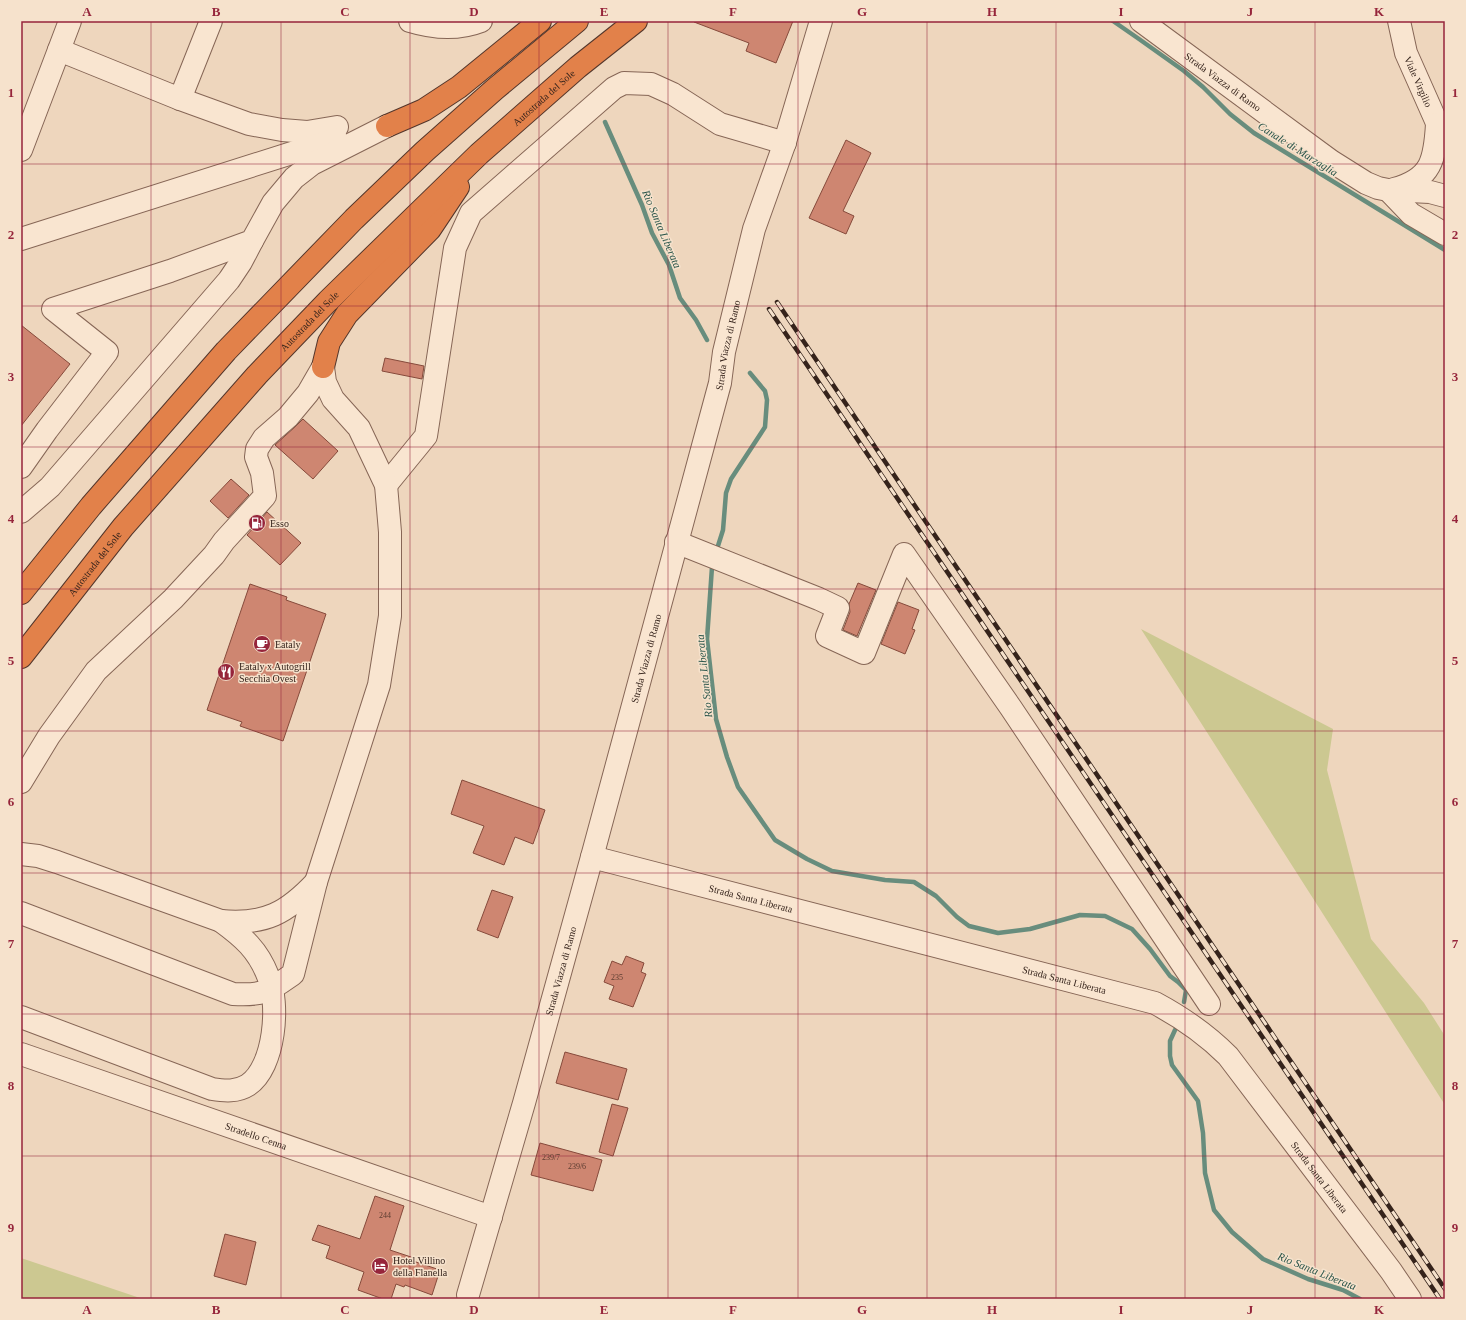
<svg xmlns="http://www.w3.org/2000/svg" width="1466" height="1320" font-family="'Times New Roman',serif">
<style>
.green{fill:#ccc891}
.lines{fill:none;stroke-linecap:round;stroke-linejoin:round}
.stream{stroke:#688d7d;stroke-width:4.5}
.building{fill:#ce8671;stroke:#864a3b}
.minor-casing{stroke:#866656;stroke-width:24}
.highway-casing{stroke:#54362b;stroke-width:24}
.minor{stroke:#f9e5d0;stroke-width:22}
.highway{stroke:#e2814a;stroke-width:22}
.rail-casing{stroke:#35231b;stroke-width:4.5}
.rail{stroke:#f6e2cc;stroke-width:3;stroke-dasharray:9;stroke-linecap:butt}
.grid{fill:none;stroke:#96253b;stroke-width:1;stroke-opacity:0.55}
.labels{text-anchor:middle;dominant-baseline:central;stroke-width:3;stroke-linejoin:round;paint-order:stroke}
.number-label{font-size:8px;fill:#5b3c30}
.street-label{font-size:10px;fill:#35231b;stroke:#f6e2cc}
.poi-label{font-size:10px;fill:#35231b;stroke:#f6e2cc;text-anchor:start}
.water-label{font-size:11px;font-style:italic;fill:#2a554a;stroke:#f6e2cc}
.neatline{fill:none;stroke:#96253b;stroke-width:1.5}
.grid-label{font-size:13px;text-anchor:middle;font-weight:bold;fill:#96253b}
</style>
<rect width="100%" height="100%" fill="#eed6bd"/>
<!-- green -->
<g class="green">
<path d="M1141 629 1333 729 1327 770 1371 939 1424 1003 1445 1036V1105Z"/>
<path d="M21 1258 143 1299H21Z"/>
</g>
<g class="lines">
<!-- stream -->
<g class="stream">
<path d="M1113 21 1139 39 1184 71 1203 87 1230 114 1254 133 1445 250"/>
<path d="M605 122 642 205 652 233 669 265 680 298 696 320 707 340"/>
<path d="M717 549 723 530 726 493 731 479 765 427 767 400 765 391 750 373"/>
<path d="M712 567 707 639 716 719 727 757 738 787 775 840 807 859 832 871 885 880 914 882 936 896 957 917 969 926 998 933 1030 929 1080 915 1105 916 1132 929 1150 949 1170 976 1178 982 1186 990 1184 1002"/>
<path d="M1175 1030 1170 1041V1056L1172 1065 1198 1101 1203 1133 1205 1173 1214 1210 1232 1232 1263 1259 1308 1279 1343 1290 1360 1299"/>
</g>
</g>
<!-- building -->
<g class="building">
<path d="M694 21H793L776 63 746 51 749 43 694 22Z"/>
<path d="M846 140 871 153 843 211 854 216 846 234 809 218Z"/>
<path d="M21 325 70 364 21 426Z"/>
<path d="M385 358 424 366 422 379 382 371Z"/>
<path d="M303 419 338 451 313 479 275 445 296 426Z"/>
<path d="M231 479 249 495 228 518 210 501Z"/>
<path d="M267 512 301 543 280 565 247 535Z"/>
<path d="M858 583 876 590 857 636 843 630 850 612 849 604Z"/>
<path d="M250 584 287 597 286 600 326 614 283 741 240 726 242 722 207 710Z"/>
<path d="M898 602 919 610 912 629 915 630 905 654 881 644Z"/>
<path d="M462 780 545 810 533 844 515 837 504 865 473 853 484 826 451 814Z"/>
<path d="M492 890 513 897 498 938 477 930Z"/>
<path d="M626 956 644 963 641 972 646 974 633 1007 609 999 614 986 604 982 612 961 622 965Z"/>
<path d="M565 1052 627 1069 618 1100 556 1083Z"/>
<path d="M612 1104 628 1108 613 1156 599 1152Z"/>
<path d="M540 1143 602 1160 593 1191 531 1175Z"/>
<path d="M375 1196 404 1206 390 1250 414 1258 413 1261 440 1270 432 1295 405 1285 404 1287 396 1284 391 1299H383L358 1290 364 1272 326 1258 330 1246 312 1240 318 1225 360 1239Z"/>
<path d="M225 1234 256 1242 246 1285 214 1276Z"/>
</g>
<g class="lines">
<!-- minor casing -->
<g class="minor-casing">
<g id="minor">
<path d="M410 21C433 28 458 30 481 21"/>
<path id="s1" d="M1141 21 1331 161 1366 183 1378 188 1388 190 1430 192 1445 196"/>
<path id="s2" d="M1399 21 1406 53 1445 141"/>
<path d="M59 50 70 21"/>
<path d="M180 99 211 21"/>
<path d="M21 150 59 50 180 99 249 124 282 130 307 132 337 127"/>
<path d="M1394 189C1432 179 1435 159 1437 124"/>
<path d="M1388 190 1411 214 1445 234"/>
<path d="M21 239 336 139"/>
<path d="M21 467 47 430 107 352 53 309 170 271 252 241 273 203 294 178 312 164 387 126"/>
<path d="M386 485 426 436 455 248 471 213 614 88 624 83 651 84 673 94 720 124 785 143"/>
<path d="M21 512 50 487 229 280 241 262 252 241"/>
<path d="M676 542 819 599 838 608 827 636 864 653 904 554 1011 708 1209 1004"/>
<path d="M21 782 49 736 96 671 173 599 214 555 224 541 265 496 262 473 256 457 257 449 264 438 288 417 308 393 323 367"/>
<path d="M21 854 38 856 57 862 221 921C243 937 258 950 268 976 280 1003 275 1067 248 1085 237 1092 225 1091 212 1089L21 1017"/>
<path id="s3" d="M592 857 1155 1003C1183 1018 1205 1033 1228 1056L1391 1271 1410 1299"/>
<path d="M21 913 233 994C264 996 269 991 293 974L316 882 379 685 390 616V532L386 485 359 428 333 399 325 382 323 367"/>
<path d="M221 921C265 925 287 913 316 882"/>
<path id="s4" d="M21 1054 491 1217"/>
<path id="s5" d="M468 1295 524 1103 592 857 720 383 724 352 754 229 784 145 821 21"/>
</g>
</g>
<!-- highway casing -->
<g class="highway-casing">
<g id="highway">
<path d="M387 126 424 110 459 87 540 21"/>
<path d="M323 367 329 342 347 314 430 229 458 187"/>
<path d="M21 593 91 506 226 351 354 219 425 151 495 89 577 21"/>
<path id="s6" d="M21 657 123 527 257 375 328 301 479 154 578 67 636 21"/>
</g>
</g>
<!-- minor -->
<use href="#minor" class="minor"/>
<!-- highway -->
<use href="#highway" class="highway"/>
<!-- rail casing -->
<g class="rail-casing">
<g id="rail">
<path d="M777 302 1445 1289"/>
<path d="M769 309 1440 1299"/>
</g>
</g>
<!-- rail -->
<use href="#rail" class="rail"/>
</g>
<!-- grid -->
<path class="grid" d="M151 21V1299M281 21V1299M410 21V1299M539 21V1299M668 21V1299M798 21V1299M927 21V1299M1056 21V1299M1185 21V1299M1315 21V1299M21 164H1445M21 306H1445M21 447H1445M21 589H1445M21 731H1445M21 873H1445M21 1014H1445M21 1156H1445"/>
<!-- icons -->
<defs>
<g id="fuel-disc" transform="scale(0.9)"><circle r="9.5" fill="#96253b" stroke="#f6e2cc"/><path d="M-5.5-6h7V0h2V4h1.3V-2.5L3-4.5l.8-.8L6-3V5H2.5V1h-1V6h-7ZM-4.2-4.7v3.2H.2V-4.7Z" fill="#fff"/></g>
<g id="cafe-disc" transform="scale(0.9)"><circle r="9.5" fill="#96253b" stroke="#f6e2cc"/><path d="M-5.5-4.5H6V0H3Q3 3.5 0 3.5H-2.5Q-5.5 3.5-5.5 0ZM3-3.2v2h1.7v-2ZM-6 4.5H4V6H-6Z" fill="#fff"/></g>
<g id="restaurant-disc" transform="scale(0.9)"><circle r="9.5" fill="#96253b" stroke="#f6e2cc"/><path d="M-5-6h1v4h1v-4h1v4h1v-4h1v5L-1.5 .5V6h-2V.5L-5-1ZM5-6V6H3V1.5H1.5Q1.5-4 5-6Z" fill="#fff"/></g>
<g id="hotel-disc" transform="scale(0.9)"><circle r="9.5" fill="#96253b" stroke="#f6e2cc"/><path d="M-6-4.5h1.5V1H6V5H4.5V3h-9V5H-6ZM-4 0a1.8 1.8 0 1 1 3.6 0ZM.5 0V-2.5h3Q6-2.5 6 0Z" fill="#fff"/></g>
</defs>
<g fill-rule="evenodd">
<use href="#fuel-disc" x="257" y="523"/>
<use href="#cafe-disc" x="262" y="644"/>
<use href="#restaurant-disc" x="226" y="672"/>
<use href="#hotel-disc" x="380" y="1266"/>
</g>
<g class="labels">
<!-- number labels -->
<g class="number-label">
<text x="617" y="977">235</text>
<text x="551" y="1157">239/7</text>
<text x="577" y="1166">239/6</text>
<text x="385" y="1215">244</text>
</g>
<!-- street labels -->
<g class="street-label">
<text stroke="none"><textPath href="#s1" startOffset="102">Strada Viazza di Ramo</textPath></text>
<text stroke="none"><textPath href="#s2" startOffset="64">Viale Virgilio</textPath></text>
<text stroke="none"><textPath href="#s6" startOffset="767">Autostrada del Sole</textPath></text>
<text stroke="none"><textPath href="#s6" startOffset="443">Autostrada del Sole</textPath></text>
<text stroke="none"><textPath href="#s5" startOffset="985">Strada Viazza di Ramo</textPath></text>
<text stroke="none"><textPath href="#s6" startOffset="119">Autostrada del Sole</textPath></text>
<text stroke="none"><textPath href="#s5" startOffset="661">Strada Viazza di Ramo</textPath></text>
<text stroke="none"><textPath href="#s3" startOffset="164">Strada Santa Liberata</textPath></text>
<text stroke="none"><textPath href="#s5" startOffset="337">Strada Viazza di Ramo</textPath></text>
<text stroke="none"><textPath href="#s3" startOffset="488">Strada Santa Liberata</textPath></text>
<text stroke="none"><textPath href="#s4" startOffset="249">Stradello Cenna</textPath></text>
<text stroke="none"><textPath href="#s3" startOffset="824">Strada Santa Liberata</textPath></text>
</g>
<!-- poi labels -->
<g class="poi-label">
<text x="270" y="523">Esso</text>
<text x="275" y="644">Eataly</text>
<text x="239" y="666">Eataly x Autogrill<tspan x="239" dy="12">Secchia Ovest</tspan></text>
<text x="393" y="1260">Hotel Villino<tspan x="393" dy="12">della Flanella</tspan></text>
</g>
<!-- water labels -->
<g class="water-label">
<text transform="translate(1298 149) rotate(32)">Canale di Marzaglia</text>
<text transform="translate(662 229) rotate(67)">Rio Santa Liberata</text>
<text transform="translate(704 676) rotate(-96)">Rio Santa Liberata</text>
<text transform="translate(1317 1271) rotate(22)">Rio Santa Liberata</text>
</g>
</g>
<!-- border -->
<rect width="1466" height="1320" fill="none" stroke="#f6e2cc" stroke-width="44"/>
<rect x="22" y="22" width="1422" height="1276" class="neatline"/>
<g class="grid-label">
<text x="87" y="16">A</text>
<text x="216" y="16">B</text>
<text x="345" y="16">C</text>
<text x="474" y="16">D</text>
<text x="604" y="16">E</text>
<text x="733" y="16">F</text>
<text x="862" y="16">G</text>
<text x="992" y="16">H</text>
<text x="1121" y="16">I</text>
<text x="1250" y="16">J</text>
<text x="1379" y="16">K</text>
<text x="11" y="97">1</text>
<text x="1455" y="97">1</text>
<text x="11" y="239">2</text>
<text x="1455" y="239">2</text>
<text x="11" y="381">3</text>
<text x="1455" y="381">3</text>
<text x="11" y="523">4</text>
<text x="1455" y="523">4</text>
<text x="11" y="665">5</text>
<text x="1455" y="665">5</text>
<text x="11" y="806">6</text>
<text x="1455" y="806">6</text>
<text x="11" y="948">7</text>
<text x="1455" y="948">7</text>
<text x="11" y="1090">8</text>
<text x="1455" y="1090">8</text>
<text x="11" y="1232">9</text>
<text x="1455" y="1232">9</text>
<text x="87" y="1314">A</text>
<text x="216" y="1314">B</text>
<text x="345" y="1314">C</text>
<text x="474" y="1314">D</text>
<text x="604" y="1314">E</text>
<text x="733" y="1314">F</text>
<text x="862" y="1314">G</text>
<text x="992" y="1314">H</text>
<text x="1121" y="1314">I</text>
<text x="1250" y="1314">J</text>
<text x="1379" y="1314">K</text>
</g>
</svg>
